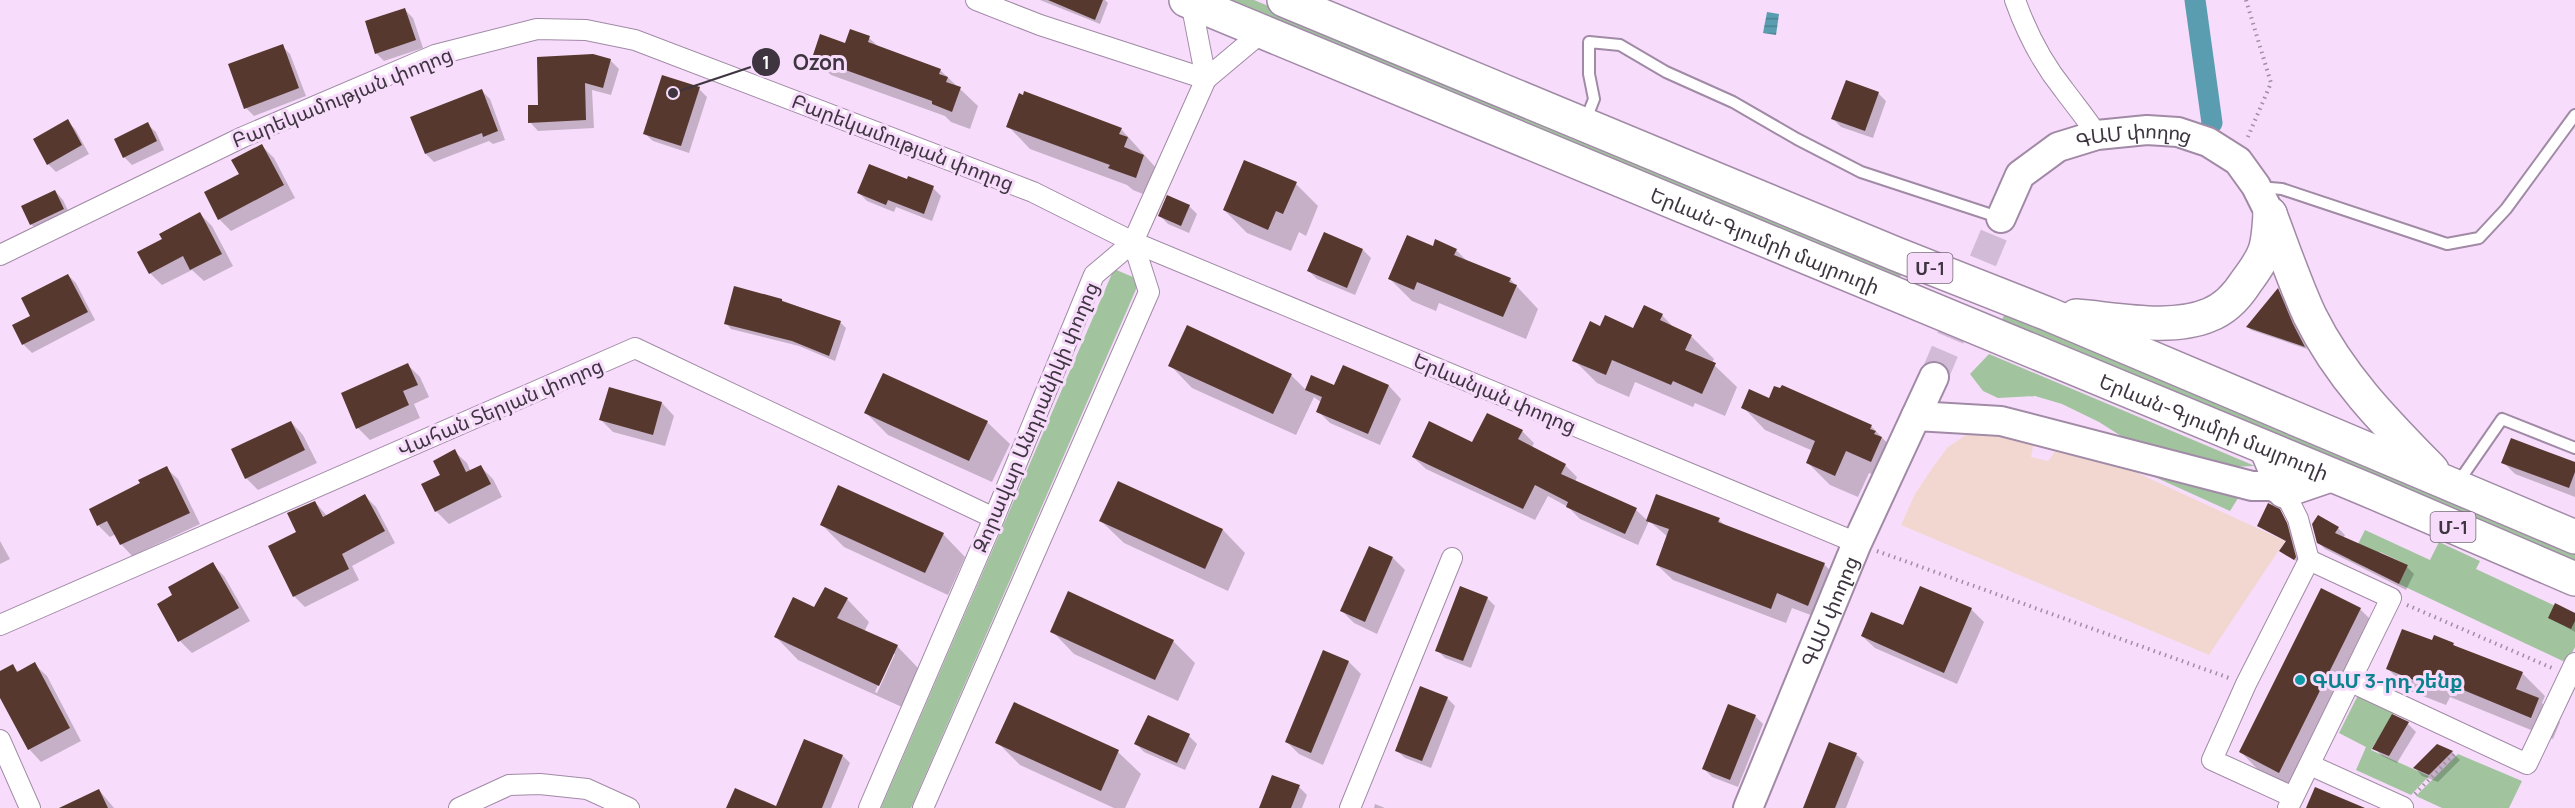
<svg xmlns="http://www.w3.org/2000/svg" width="2575" height="808" font-family="Manrope,'Noto Sans Armenian',sans-serif">
<style>
.commercial{fill:#f1d7d0}
.grass{fill:#a1c49f}
.water{fill:url(#water-rules)}
.shadow{fill:#0003;fill-rule:evenodd}
.lines{fill:none;stroke-linecap:round;stroke-linejoin:round}
.canal{stroke:#5b9db0;stroke-width:21}
.building{fill:#57382f}
.secondary-tunnel{stroke:#d2bbd6;stroke-width:28;stroke-dasharray:28 14;stroke-linecap:butt}
.lane-casing{stroke:#a18aa6;stroke-width:14}
.street-casing{stroke:#a18aa6;stroke-width:22}
.secondary-casing{stroke:#a18aa6;stroke-width:32}
.highway-casing{stroke:#a18aa6;stroke-width:36}
.path{stroke:#a18ea4;stroke-width:4;stroke-dasharray:1.5 4.5;stroke-linecap:butt}
.lane{stroke:#fff;stroke-width:10}
.street{stroke:#fff;stroke-width:20}
.secondary{stroke:#fff;stroke-width:28}
.highway{stroke:#fff;stroke-width:33}
.culture-dot{fill:#0f9aa8;stroke:#f7ddfb;stroke-width:2}
.labels{text-anchor:middle;dominant-baseline:central;stroke-width:6;stroke-linejoin:round;paint-order:stroke}
.shield{fill:#f7ddfb;stroke:#766778;stroke-width:1.5}
.shield-label{font-size:18px;font-weight:bold;fill:#3e3540}
.street-label{font-size:20px;fill:#3e3540;stroke:#f7ddfb}
.culture-label{font-size:20px;font-weight:bold;fill:#0d838f;stroke:#f7ddfb;text-anchor:start}
.leader{fill:none;stroke:#3e3540;stroke-width:2}
.callout-dot{fill:#3e3540;stroke:#f7ddfb;stroke-width:2}
.mark-label{font-size:18px;text-anchor:middle;font-weight:bold;fill:#fff}
.callout-label{font-size:21px;text-anchor:middle;font-weight:bold;fill:#3e3540;stroke:#f7ddfb;stroke-width:6;stroke-linejoin:round;paint-order:stroke}
</style>
<defs>
<pattern id="water-rules" width="6" height="5" patternUnits="userSpaceOnUse" patternTransform="scale(1.5)"><rect width="6" height="5" fill="#5b9db0"/><path d="M0 2.5h6" fill="none" stroke="#4d8191"/></pattern>
</defs>
<rect width="100%" height="100%" fill="#f7ddfb"/>
<!-- commercial -->
<path class="commercial" d="M1972 431 2034 442 2031 457 2048 461 2060 445 2083 452 2131 470 2285 541 2209 655 1901 525 1915 494 1933 467 1948 447Z"/>
<!-- grass -->
<g class="grass">
<path d="M1215 0H1254L1903 270 1897 284Z"/>
<path d="M1114 269 1140 280 911 808H881Z"/>
<path d="M2006 311 2575 549V567L2000 324Z"/>
<path d="M1989 354 2255 466 2228 467 2129 441 2099 422 2062 404 2035 396 1998 398 1983 391 1970 374Z"/>
<path d="M2115 459 2240 495 2230 511Z"/>
<path d="M2365 530 2430 560 2439 542 2480 561 2476 569 2575 615V647L2567 663 2399 584 2408 565 2380 552 2372 570 2350 560Z"/>
<path d="M2360 691 2396 709 2371 750 2429 776 2411 795 2356 770 2366 747 2339 733Z"/>
<path d="M2458 754 2522 781 2509 808H2442L2416 796Z"/>
</g>
<!-- water -->
<path class="water" d="M1767 12 1779 14 1776 35 1763 33Z"/>
<!-- shadow -->
<g class="shadow">
<path d="M1040 0H1105L1108 3 1100 24Z"/>
<path d="M405 10 413 18 423 48 384 61 376 53Z"/>
<path d="M869 38 879 47 940 70 978 106 970 129 951 122 945 116 831 75 814 58Z"/>
<path d="M282 46 290 54 306 96 254 116 246 108Z"/>
<path d="M593 56 611 61 619 69 611 95 592 90 594 128 538 131 530 122 540 106Z"/>
<path d="M699 89 707 97 689 153 653 141 644 133Z"/>
<path d="M482 91 490 99 505 140 493 144 489 141 434 162 426 154Z"/>
<path d="M1878 93 1886 101 1873 138 1841 127 1833 119Z"/>
<path d="M67 121 75 129 89 154 56 172 48 164Z"/>
<path d="M147 124 156 132 164 150 132 165 124 157Z"/>
<path d="M1008 126 1121 129 1166 179 1158 200 1133 190 1127 185 1030 149Z"/>
<path d="M262 146 274 158 295 198 231 231 219 219Z"/>
<path d="M908 181 933 188 941 196 932 221 896 207 894 212 867 201 859 193Z"/>
<path d="M1296 184 1318 206 1306 236 1299 232 1291 251 1247 233 1224 210Z"/>
<path d="M55 191 63 200 71 217 39 232 31 224Z"/>
<path d="M1189 206 1197 214 1189 233 1168 224 1160 216Z"/>
<path d="M200 214 212 226 233 266 204 281 192 270 162 285 150 273 164 240Z"/>
<path d="M1434 248 1456 250 1468 262 1510 279 1538 309 1526 339 1439 303 1436 311 1412 301 1390 279Z"/>
<path d="M1363 250 1371 258 1355 295 1317 279 1309 271Z"/>
<path d="M68 275 76 283 95 320 32 353 24 345 14 326 32 317Z"/>
<path d="M2278 290 2281 294 2307 349 2251 330 2248 327Z"/>
<path d="M781 300 841 323 846 328 835 361 799 346 731 329 726 323Z"/>
<path d="M1662 315 1675 329 1692 337 1714 359 1712 363 1737 387 1725 416 1695 403 1693 407 1635 382 1629 397 1597 383 1574 360 1601 328 1634 330Z"/>
<path d="M408 365 420 377 429 397 414 404 420 418 370 440 358 428Z"/>
<path d="M1170 365 1291 375 1307 391 1334 387 1344 366 1389 386 1401 399 1380 445 1330 423 1318 411 1322 403 1314 397 1296 435 1192 388Z"/>
<path d="M610 389 662 403 674 416 665 446 613 432 600 419Z"/>
<path d="M1770 400 1871 426 1893 449 1894 483 1869 473 1858 497 1830 485 1807 462 1813 451 1765 430 1743 407Z"/>
<path d="M866 413 987 422 1010 444 992 482 888 435Z"/>
<path d="M1487 415 1522 431 1534 443 1532 447 1565 465 1577 477 1575 482 1636 510 1648 521 1657 496 1719 520 1726 526 1824 564 1839 580 1824 620 1792 608 1786 623 1673 580 1657 565 1668 537 1649 521 1638 545 1580 519 1568 507 1548 496 1535 520 1426 469 1413 457 1430 423 1473 444Z"/>
<path d="M291 422 303 435 317 463 258 490 246 478Z"/>
<path d="M454 451 467 463 471 472 481 467 493 479 502 497 449 524 437 512 423 485 442 476Z"/>
<path d="M2503 462 2575 464V497L2515 474Z"/>
<path d="M166 468 178 479 200 524 132 556 121 544 116 534 110 537 99 526 91 510 142 484Z"/>
<path d="M1119 483 1223 530 1245 553 1228 591 1124 543 1101 521Z"/>
<path d="M365 496 376 507 395 543 352 566 359 580 305 607 294 596 298 532 315 502 327 516Z"/>
<path d="M2279 510 2290 528 2298 562 2285 554 2287 542 2259 526Z"/>
<path d="M822 525 943 534 965 557 948 595 844 547Z"/>
<path d="M2338 528 2345 535 2343 538 2407 567 2414 574 2406 590 2325 549 2318 542Z"/>
<path d="M0 541 10 559 0 564Z"/>
<path d="M1393 558 1405 570 1377 634 1354 623 1342 611Z"/>
<path d="M212 564 224 576 250 621 192 653 180 641 159 605 175 596Z"/>
<path d="M1921 588 1972 610 1984 622 1957 684 1875 648 1862 636 1904 627Z"/>
<path d="M2322 590 2360 609 2383 632 2302 794 2263 775 2241 752Z"/>
<path d="M1487 598 1495 606 1471 668 1445 658 1437 650Z"/>
<path d="M847 599 869 622 864 632 897 646 919 669 902 707 798 660 776 637 815 609ZM892 654H895L877 693 875 692Z"/>
<path d="M2575 615V632L2549 618Z"/>
<path d="M1052 631 1173 641 1195 663 1178 701 1074 654Z"/>
<path d="M2432 642 2453 644 2457 648 2522 673 2545 696 2542 703 2560 722 2553 739 2450 697 2446 705 2410 691 2387 668Z"/>
<path d="M1324 652 1349 662 1361 674 1323 765 1299 754 1287 742Z"/>
<path d="M34 664 47 676 81 741 41 762 29 749 0 695V672L12 666 19 672Z"/>
<path d="M1447 698 1455 706 1431 768 1405 758 1396 750Z"/>
<path d="M1015 704 1118 752 1141 774 1125 808H1114L1020 765 997 742Z"/>
<path d="M1755 716 1763 724 1738 787 1712 777 1704 769Z"/>
<path d="M2393 716 2408 724 2416 732 2397 763 2382 756 2374 748Z"/>
<path d="M1189 736 1197 744 1185 770 1144 752 1136 744Z"/>
<path d="M2438 746 2452 752 2460 760 2438 782 2422 776 2415 768Z"/>
<path d="M1856 754 1864 762 1846 808H1807Z"/>
<path d="M843 756 850 763 831 808H777Z"/>
<path d="M1299 787 1307 795 1302 808H1260Z"/>
<path d="M99 790 114 808H66Z"/>
<path d="M1375 804 1385 808H1374Z"/>
</g>
<g class="lines">
<!-- canal -->
<path class="canal" d="M2195 0 2212 123"/>
</g>
<!-- building -->
<g class="building">
<path d="M1048 0H1103L1095 20Z"/>
<path d="M405 8 416 40 375 54 365 21Z"/>
<path d="M850 29 870 36 868 42 941 69 939 74 948 77 946 82 961 87 952 112 932 104V101L812 58 820 34 845 43Z"/>
<path d="M283 44 299 88 244 109 228 64Z"/>
<path d="M593 54 611 59 603 88 585 83 586 120 528 123V105H538L537 57Z"/>
<path d="M662 75 700 87 681 146 643 134Z"/>
<path d="M1846 80 1879 92 1865 131 1831 119Z"/>
<path d="M482 89 498 131 483 137 482 133 425 154 410 117Z"/>
<path d="M1024 91 1122 128 1119 134 1128 137 1124 147 1144 155 1136 178 1108 168 1110 165 1006 127 1019 93 1023 95Z"/>
<path d="M68 119 82 145 47 165 33 139Z"/>
<path d="M148 122 157 141 123 158 114 139Z"/>
<path d="M262 144 284 185 218 220 204 192 239 174 231 160Z"/>
<path d="M1244 160 1297 182 1283 214 1276 211 1268 230 1223 210Z"/>
<path d="M869 164 907 179 908 176 934 186 924 214 888 200 886 205 857 193Z"/>
<path d="M55 190 64 209 30 225 21 206Z"/>
<path d="M1167 195 1190 205 1181 226 1158 216Z"/>
<path d="M200 212 222 254 190 270 183 256 149 274 137 252 162 239 159 234Z"/>
<path d="M1324 232 1363 249 1347 288 1307 271Z"/>
<path d="M1407 235 1433 246 1435 239 1457 249 1454 255 1511 278 1509 282 1517 285 1503 317 1417 282 1414 290 1388 279Z"/>
<path d="M68 274 88 312 22 345 12 325 30 316 21 298Z"/>
<path d="M734 286 782 299V301L841 321 829 356 792 341 724 324Z"/>
<path d="M2278 288 2293 324 2305 347 2246 327Z"/>
<path d="M1644 305 1663 314 1660 320 1692 335 1685 350 1716 363 1702 394 1673 381 1671 385 1612 360 1606 375 1572 361 1590 321 1600 326 1605 315 1633 328Z"/>
<path d="M1187 325 1292 374 1273 414 1168 366Z"/>
<path d="M408 363 418 385 403 391 409 405 356 429 341 393Z"/>
<path d="M1343 365 1389 385 1368 434 1316 412 1322 397 1305 390 1311 375 1334 385Z"/>
<path d="M883 373 988 421 969 461 864 413Z"/>
<path d="M1782 385 1872 425 1870 429 1876 431 1874 434 1882 437 1871 462 1846 451 1835 476 1806 463 1815 441 1741 408 1749 389 1769 398 1774 386 1780 388Z"/>
<path d="M609 387 662 402 653 435 599 420Z"/>
<path d="M1487 413 1523 430 1518 439 1566 464 1561 474 1637 508 1625 534 1566 507 1568 502 1535 485 1523 509 1412 457 1429 421 1472 442Z"/>
<path d="M291 421 305 450 245 479 231 449Z"/>
<path d="M2511 438 2575 462V472L2569 488 2501 463Z"/>
<path d="M455 449 466 472 481 465 491 484 435 512 421 484 440 475 433 461Z"/>
<path d="M167 466 190 513 120 545 107 521 97 526 89 509 140 483 138 480Z"/>
<path d="M1118 481 1223 529 1205 569 1099 521Z"/>
<path d="M838 485 944 533 925 573 820 525Z"/>
<path d="M365 494 385 531 342 554 349 569 293 597 268 546 296 532 287 513 315 501 323 517Z"/>
<path d="M1656 494 1720 518 1718 522 1825 563 1808 606 1777 593 1771 609 1656 565 1669 529 1646 521Z"/>
<path d="M2268 503 2280 509 2287 523 2296 557 2294 560 2279 551 2286 541 2257 526Z"/>
<path d="M2318 515 2339 527 2335 533 2408 565 2399 584 2317 543 2312 524Z"/>
<path d="M1369 546 1393 557 1365 622 1340 611Z"/>
<path d="M213 562 239 608 178 642 157 604 172 595 168 587Z"/>
<path d="M1460 586 1488 597 1463 661 1435 651Z"/>
<path d="M1920 586 1972 608 1944 673 1861 636 1871 612 1903 625Z"/>
<path d="M825 587 848 598 837 618 898 645 879 686 774 637 793 597 814 607Z"/>
<path d="M2321 588 2361 608 2279 773 2239 752Z"/>
<path d="M1068 591 1174 640 1155 680 1050 632Z"/>
<path d="M2555 603 2575 613V621L2571 629 2548 618Z"/>
<path d="M2402 629 2432 640 2434 635 2454 643 2453 645 2523 672 2516 689 2539 698 2531 718 2427 675 2424 684 2386 669Z"/>
<path d="M1323 650 1349 661 1311 753 1285 742Z"/>
<path d="M35 662 70 728 28 750 0 698V671L13 664 17 672Z"/>
<path d="M1420 686 1448 697 1422 761 1395 751Z"/>
<path d="M1014 702 1119 750 1101 791 995 743Z"/>
<path d="M1728 704 1756 715 1730 780 1702 769Z"/>
<path d="M2392 714 2409 722 2389 756 2372 749Z"/>
<path d="M1148 715 1190 734 1177 763 1134 744Z"/>
<path d="M804 739 843 755 822 808H726L735 788 776 806Z"/>
<path d="M1829 742 1857 753 1835 808H1803Z"/>
<path d="M2437 744 2453 751 2429 775 2413 768Z"/>
<path d="M1272 775 1300 785 1291 808H1259Z"/>
<path d="M2315 787 2365 808H2306Z"/>
<path d="M99 789 108 808H59Z"/>
</g>
<g class="lines">
<!-- secondary-tunnel -->
<path class="secondary-tunnel" d="M1934 377 2001 218"/>
<!-- lane casing -->
<g class="lane-casing">
<g id="lane">
<path d="M1585 122 1594 99 1589 74V42L1620 45 1666 72 1733 102 1797 139 1861 172 2001 218"/>
<path d="M2259 187 2282 189 2447 244 2479 238 2506 209 2575 115"/>
<path d="M2457 484 2502 419 2575 448"/>
</g>
</g>
<!-- street casing -->
<g class="street-casing">
<g id="street">
<path d="M976 0 1040 25 1206 79"/>
<path d="M2015 0C2026 31 2043 64 2064 90 2075 105 2087 119 2097 135"/>
<path d="M1191 2 1206 79"/>
<path d="M0 255 243 137 435 55 537 29 586 30 635 40 1033 192 1133 242 1857 543"/>
<path d="M2284 491 2298 519 2309 560 2246 684 2212 760 2293 797"/>
<path d="M0 625 635 348 994 518"/>
<path d="M2351 682 2527 764 2575 663"/>
<path d="M0 740 30 808"/>
<path d="M2310 765 2403 807"/>
<path d="M459 808 509 785 540 784 587 789 629 808"/>
<path d="M869 808 994 518 1094 275 1133 242 1206 79 1262 32"/>
<path d="M923 808 1149 292 1133 242"/>
<path d="M1350 808 1452 558"/>
<path d="M2288 808 2391 598 2309 560"/>
</g>
</g>
<!-- secondary casing -->
<g class="secondary-casing">
<g id="secondary">
<path id="s1" d="M2001 218 2020 175 2058 147 2097 135 2147 130 2178 132 2208 142 2238 161 2256 186 2270 214"/>
<path d="M1916 416 2001 421 2252 486H2271L2284 491"/>
<path id="s2" d="M1748 808 1857 543 1934 377"/>
</g>
</g>
<!-- highway casing -->
<g class="highway-casing">
<g id="highway">
<path id="s3" d="M1186 0 2368 490 2575 579"/>
<path d="M1284 0 1896 254 2048 314 2575 537"/>
<path d="M2270 214C2283 248 2295 284 2310 316 2340 377 2386 423 2432 470"/>
<path d="M2076 316C2115 319 2172 331 2209 315 2225 309 2237 296 2246 282 2267 254 2268 248 2270 214"/>
<path d="M2267 450 2284 491 2331 475"/>
</g>
</g>
<!-- path -->
<g class="path">
<path d="M2246 0 2271 83 2247 139"/>
<path d="M1877 551 2229 678"/>
<path d="M2407 605 2552 668"/>
<path d="M2415 794 2456 752"/>
</g>
<!-- lane -->
<use href="#lane" class="lane"/>
<!-- street -->
<use href="#street" class="street"/>
<!-- secondary -->
<use href="#secondary" class="secondary"/>
<!-- highway -->
<use href="#highway" class="highway"/>
</g>
<!-- markers -->
<circle class="culture-dot" cx="2300" cy="680" r="6"/>
<g class="labels">
<!-- shield labels -->
<g class="shield">
<rect x="1907.5" y="253" width="45" height="30" rx="4.5"/>
<rect x="2430.5" y="512" width="45" height="30" rx="4.5"/>
</g>
<g class="shield-label">
<text x="1930" y="268">Մ-1</text>
<text x="2453" y="527">Մ-1</text>
</g>
<!-- street labels -->
<g class="street-label">
<text transform="translate(342 97) rotate(-22)">Բարեկամության փողոց</text>
<text transform="translate(903 142) rotate(21)">Բարեկամության փողոց</text>
<text stroke="none"><textPath href="#s1" startOffset="172">ԳԱՄ փողոց</textPath></text>
<text stroke="none"><textPath href="#s3" startOffset="627">Երևան-Գյումրի մայրուղի</textPath></text>
<text transform="translate(1495 393) rotate(23)">Երևանյան փողոց</text>
<text transform="translate(500 407) rotate(-23)">Վահան Տերյան փողոց</text>
<text transform="translate(1035 417) rotate(-67)">Զորավար Անդրանիկի փողոց</text>
<text stroke="none"><textPath href="#s3" startOffset="1113">Երևան-Գյումրի մայրուղի</textPath></text>
<text stroke="none"><textPath href="#s2" startOffset="213">ԳԱՄ փողոց</textPath></text>
</g>
<!-- culture labels -->
<g class="culture-label">
<text x="2312" y="680">ԳԱՄ 3-րդ շենք</text>
</g>
</g>
<!-- callouts -->
<path class="leader" d="M673 93L766 62"/>
<g class="callout-dot">
<circle cx="673" cy="93" r="6"/>
<circle cx="766" cy="62" r="15"/>
</g>
<g class="mark-label">
<text x="766" y="69">1</text>
</g>
<g class="callout-label">
<text x="819" y="70">Ozon</text>
</g>
</svg>
